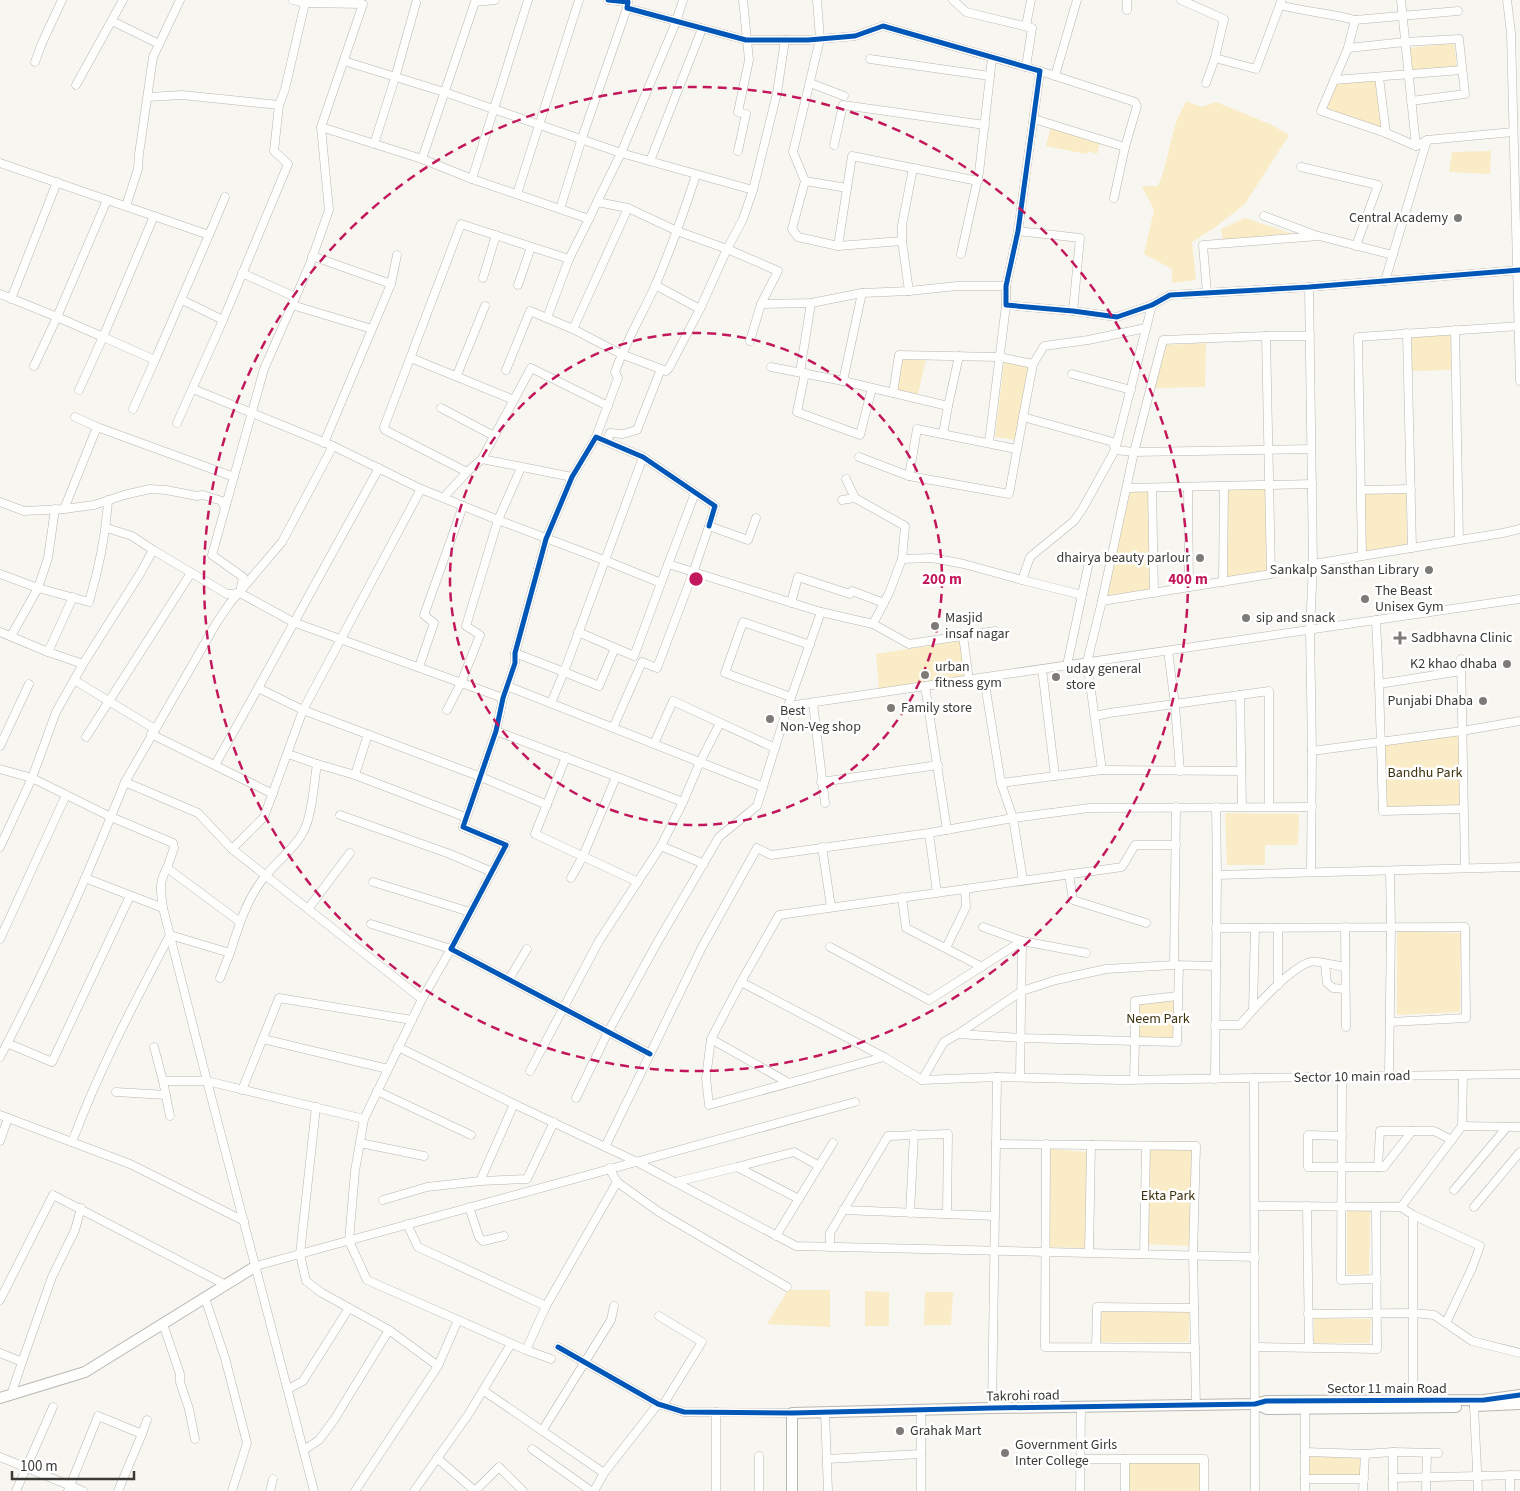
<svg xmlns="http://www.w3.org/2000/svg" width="1520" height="1491" font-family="'Source Sans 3',sans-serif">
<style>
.green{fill:#f9ecc6}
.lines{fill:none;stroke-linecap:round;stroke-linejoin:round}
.street-casing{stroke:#b8b6b1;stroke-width:9}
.secondary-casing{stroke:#b8b6b1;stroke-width:12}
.street{stroke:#fefefd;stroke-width:8}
.secondary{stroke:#fefefd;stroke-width:10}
.cycleway-casing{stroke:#fff;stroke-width:8}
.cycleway{stroke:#0057b8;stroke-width:5}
.ring{fill:none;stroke:#c2185b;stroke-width:2.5;stroke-dasharray:9 6}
.poi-dot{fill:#7d7b76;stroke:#fff;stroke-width:2}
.labels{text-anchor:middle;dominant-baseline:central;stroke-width:5;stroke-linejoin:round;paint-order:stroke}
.poi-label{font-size:14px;fill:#3b3934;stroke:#fff;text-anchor:start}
.park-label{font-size:14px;fill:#3e320d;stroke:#fff}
.street-label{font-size:14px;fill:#3b3934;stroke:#fff}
.centre{fill:#c2185b;stroke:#fff;stroke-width:2.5}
.ring-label{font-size:15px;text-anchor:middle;font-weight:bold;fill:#c2185b;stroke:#fff;stroke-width:5;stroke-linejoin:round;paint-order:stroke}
</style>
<rect width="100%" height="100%" fill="#f8f6f0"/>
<!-- green -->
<g class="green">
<path d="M1454 43 1457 67 1413 71 1409 48Z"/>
<path d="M1377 80 1383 128 1325 109 1336 83Z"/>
<path d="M1187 101 1201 107 1216 102 1272 125 1289 135 1245 204 1214 228 1192 242 1196 280 1172 283V269L1144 254 1154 210 1142 186H1158C1170 159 1170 125 1187 101Z"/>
<path d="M1051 126 1100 142 1097 154 1089 151 1086 154 1046 146Z"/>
<path d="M1491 151 1490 174 1449 172 1452 152Z"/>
<path d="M1245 218 1296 235 1223 240 1221 229Z"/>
<path d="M1451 335V370L1412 371 1411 336Z"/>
<path d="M1206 343 1205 387 1155 388 1166 345Z"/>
<path d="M902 357 926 359 918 394 897 390Z"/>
<path d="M1004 362 1030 367 1016 440 995 437Z"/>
<path d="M1128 488 1149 490 1151 590 1106 596Z"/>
<path d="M1266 488 1267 571 1226 577 1224 489Z"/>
<path d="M1406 492 1407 545 1366 553 1364 494Z"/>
<path d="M961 641 965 677 879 691 876 654Z"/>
<path d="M1462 731 1463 809 1383 811 1380 742Z"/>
<path d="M1225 813 1299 814 1298 845H1265V865H1227Z"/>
<path d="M1397 931 1461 933 1460 1012 1397 1015Z"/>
<path d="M1176 998V1038H1138L1137 1003Z"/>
<path d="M1145 1147 1194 1148 1190 1246 1145 1244Z"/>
<path d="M1050 1149 1087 1152 1085 1248 1050 1247Z"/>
<path d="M1347 1210H1370L1369 1275 1347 1274Z"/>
<path d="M788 1290H830V1327L767 1324Z"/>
<path d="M865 1291 889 1292V1326H865Z"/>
<path d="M925 1292H953L951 1325H924Z"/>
<path d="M1100 1311 1189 1312V1342H1101Z"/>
<path d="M1314 1318 1371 1319 1370 1343H1314Z"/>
<path d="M1310 1455 1362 1456V1476H1309Z"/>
<rect x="1128" y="1463" width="73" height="28"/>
</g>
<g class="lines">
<!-- street casing -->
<g class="street-casing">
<g id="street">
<path d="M608 0 628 2 627 8 746 40H808L855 36 883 26 1040 71 1018 231 1006 286V305L1073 311 1117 317 1152 305 1170 295 1309 287 1520 270"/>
<path d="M817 0 820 39 793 152 805 181 847 188"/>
<path d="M953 0 966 12 1032 28 1026 67"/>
<path d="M1181 0 1224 19 1215 58 1256 69 1281 2"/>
<path d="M1401 0 1416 146"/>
<path d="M1507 0 1511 33 1520 381"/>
<path d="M1280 5C1305 12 1330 13 1355 20L1348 48 1321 111 1386 133 1416 146 1427 140 1513 132"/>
<path d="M1127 10V0"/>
<path d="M1355 20 1458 11"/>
<path d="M112 21 159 44"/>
<path d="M1026 26 1031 0"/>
<path d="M1348 48 1405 42 1459 39 1465 94 1411 101"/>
<path d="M870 59 990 76"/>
<path d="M344 61 444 92 621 153 753 190"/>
<path d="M35 62 42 43 62 0"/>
<path d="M1040 71 1135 102 1137 106 1125 147 1114 198"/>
<path d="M1055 76 1077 0"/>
<path d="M1379 77 1386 133"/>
<path d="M1334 80 1462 70"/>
<path d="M810 83 844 96"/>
<path d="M1206 83 1215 58"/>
<path d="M76 85 123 0"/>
<path d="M148 97 182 95 279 105"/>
<path d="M1034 119 1125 147"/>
<path d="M321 127 422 159 472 179 589 219 597 202 628 208 677 231 727 249 778 271 761 304 811 303 862 293 909 291 957 286H1006"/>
<path d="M374 144 395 78 416 3"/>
<path d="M834 145 843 105 985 125"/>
<path d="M738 151 746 114 738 112 749 60 743 0"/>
<path d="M422 159 475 2 495 0"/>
<path d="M650 161 702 29"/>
<path d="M0 163 209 235 155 360 103 337 79 390"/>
<path d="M1301 167 1378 185 1356 246"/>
<path d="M472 179 528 0"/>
<path d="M805 181 792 229 798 237 838 246 852 156 978 181"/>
<path d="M517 194 579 0"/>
<path d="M107 200 57 317 103 337 154 216"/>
<path d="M597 202 621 153 676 22 683 0"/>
<path d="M126 206 138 169 139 154 153 57 180 0"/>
<path d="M560 209 582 138 627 8"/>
<path d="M1264 216 1315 235"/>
<path d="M1018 231 1080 238 1073 311"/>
<path d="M209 235 225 197"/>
<path d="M838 246 902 241"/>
<path d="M961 254 979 173 992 58"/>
<path d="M312 256 391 284 324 443"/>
<path d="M242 273 295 297"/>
<path d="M483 278 496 235"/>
<path d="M1385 281 1427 140"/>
<path d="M391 284 397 255"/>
<path d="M518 285 531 247"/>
<path d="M655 285 700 309"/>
<path d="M1309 287 1313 564 1310 630 1312 751 1311 872"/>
<path d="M909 291 902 241V225L913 168"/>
<path d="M862 293 843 381 948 406 943 434"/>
<path d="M1207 293 1203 245 1319 236 1393 255"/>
<path d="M0 294 57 317 34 366"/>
<path d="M11 299 57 182"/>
<path d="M182 300 223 320"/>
<path d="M292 305 372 329"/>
<path d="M547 318 569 259 589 219"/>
<path d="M573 329 628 208"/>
<path d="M1455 330 1459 540"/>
<path d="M1407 333 1412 548"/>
<path d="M750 341 761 304"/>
<path d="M411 358 514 400"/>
<path d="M1033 364 1044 346 1088 340 1146 328"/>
<path d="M771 367 843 381"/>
<path d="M506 370 530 311 573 329 621 354 661 369"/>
<path d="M800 372 811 303"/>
<path d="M805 373 797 412 860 435 872 388"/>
<path d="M1072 374 1131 390"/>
<path d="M457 375 485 306"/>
<path d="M193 389 333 446 421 489 498 520 604 560 661 583 695 493"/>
<path d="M893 393 899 355 999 357 1033 364 1023 417"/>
<path d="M948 406 959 356"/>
<path d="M441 408 494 436"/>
<path d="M133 409 155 360"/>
<path d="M75 417 97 427"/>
<path d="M177 423 223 320 288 164 274 151 279 105 285 89 305 3"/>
<path d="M596 437 618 378 615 372C626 341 643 313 656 284 671 248 684 212 696 175"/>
<path d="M607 441 610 433 623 434 637 430 661 369 666 371 669 368 700 309 727 249 743 219 753 190 777 93 785 40"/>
<path d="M989 442 1006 305"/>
<path d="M1115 450 1134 452 1311 449"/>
<path d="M859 457 909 476 1009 494 1023 417 1113 442 1115 450"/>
<path d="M482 459 531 368 608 406"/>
<path d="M467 472 385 430 384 427 461 224 569 259"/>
<path d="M909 476 917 429 1016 449"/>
<path d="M846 479 855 498"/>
<path d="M1188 487 1189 587"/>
<path d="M1127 488 1312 484"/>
<path d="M1152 488 1154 593"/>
<path d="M1361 490 1411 489"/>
<path d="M444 497 467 472 482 459 572 477"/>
<path d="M842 500 855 498 905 526 902 559"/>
<path d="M0 502 24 511 64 509 94 505 124 495 150 489 166 490 197 496 203 495 222 501 225 509"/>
<path d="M55 509 48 558 38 588 89 602C99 568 106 535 108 500"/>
<path d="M64 509 97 427 234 477"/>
<path d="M107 528 132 536 153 550"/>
<path d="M1362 556 1358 337 1520 326"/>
<path d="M668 564 821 612 873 624 889 593 902 559 932 558 964 564 1022 580 1030 557 1074 521 1083 508 1115 450 1152 305"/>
<path d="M1313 564 1503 533 1520 529"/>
<path d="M0 574 38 588 11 636"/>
<path d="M1022 580 1082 595"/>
<path d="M1223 582 1224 486"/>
<path d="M240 593 243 577 212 555 264 369 310 264 329 210 321 127 363 4 305 3 293 0"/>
<path d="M1102 601 1134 452 1163 340 1266 336"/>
<path d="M791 603 798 577 850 594 852 591 884 603"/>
<path d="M1376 620 1379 684 1461 671"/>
<path d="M873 624 909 644 995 631"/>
<path d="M0 632 48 652"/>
<path d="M578 632 634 656 661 583"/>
<path d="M963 636 969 680"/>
<path d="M1168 651 1175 705 1180 771"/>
<path d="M515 653 564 672 643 457"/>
<path d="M1461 659 1465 868"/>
<path d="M83 664 141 572 153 550 227 594 240 593 293 622 503 698"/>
<path d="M1067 665 1089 562"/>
<path d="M419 667 434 623 424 615 463 506"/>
<path d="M1042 669 1055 776"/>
<path d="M984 678 1001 783 1013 818 1023 880"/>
<path d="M74 680 155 729"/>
<path d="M1379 684 1383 811 1463 809"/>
<path d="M507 686 763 787"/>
<path d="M925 686 947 830"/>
<path d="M258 688 379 468"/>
<path d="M1240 695 1242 807"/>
<path d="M791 697 725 673 743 622 810 645"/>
<path d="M551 703 564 672 599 686 615 648"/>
<path d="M813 703 825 803"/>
<path d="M788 706 1520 599"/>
<path d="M447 710 461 683 480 635 466 626 498 520 521 468"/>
<path d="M1095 716 1109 713 1269 691V807"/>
<path d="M613 728 642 662 657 668 693 573 709 526 748 540 756 518"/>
<path d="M496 731 683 802"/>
<path d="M151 734 273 794"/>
<path d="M86 737 191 573"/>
<path d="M654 744 673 701 775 748"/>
<path d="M0 746 29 684"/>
<path d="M1312 751 1462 731 1520 721"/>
<path d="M288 754 317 764"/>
<path d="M566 757 535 834 638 882"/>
<path d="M215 765 258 688 303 710 481 777 547 805"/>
<path d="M0 769 32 778 56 712 83 664 48 652 73 597"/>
<path d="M1102 770 1087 662 1102 601 1271 574 1266 336H1310"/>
<path d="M355 775 368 734"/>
<path d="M125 782 217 622 230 603 282 542 333 446"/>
<path d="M821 782 938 765"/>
<path d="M1001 783 1102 770 1241 771"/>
<path d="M1216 807 1217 875"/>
<path d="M340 815 450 854 492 872"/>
<path d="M929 833 937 893"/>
<path d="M661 846 704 864"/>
<path d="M0 847 32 778 111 817 173 843 174 848 167 868"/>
<path d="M822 847 831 907"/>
<path d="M232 849 264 817 303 710 421 489"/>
<path d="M1069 874 1073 900 1146 923"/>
<path d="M85 878 163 908"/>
<path d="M571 878 583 856 616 777"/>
<path d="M373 882 470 912"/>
<path d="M902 897 906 928 982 967"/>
<path d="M308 909 350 853"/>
<path d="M240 922 167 868C158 884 161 891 163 908L207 1081 314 1491"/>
<path d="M371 924 451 949 422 999 364 1119 355 1171 349 1241 367 1280 526 1350 546 1306 617 1182"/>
<path d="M983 927 1022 941 1086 953"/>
<path d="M1345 927 1346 1027"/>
<path d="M1216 928 1465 927 1466 1018 1390 1022"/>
<path d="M0 939 66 795"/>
<path d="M830 947 929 1000 1022 941"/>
<path d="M946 948 966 907 965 889"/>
<path d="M1325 964 1327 983 1333 988 1345 989"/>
<path d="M1174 965 1176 807"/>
<path d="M220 978 230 953"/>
<path d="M509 979 527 949"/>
<path d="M741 982 884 1057 922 1080 997 1077 1121 1080 1520 1074"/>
<path d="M1278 985V928"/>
<path d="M1253 1009 1255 928"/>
<path d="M1215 1025H1240C1253 1009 1290 968 1310 962 1317 960 1337 966 1345 967"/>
<path d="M958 1034 1021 1038 1135 1041V1001L1177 996"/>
<path d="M263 1039 388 1069"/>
<path d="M711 1039 789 1083"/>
<path d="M7 1043 52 1062 130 896"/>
<path d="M154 1047 163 1081H207L364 1119"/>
<path d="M398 1047 514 1104 635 1161 796 1246 1255 1257"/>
<path d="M650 1054 451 949 506 845 463 827 496 731 503 698 515 663V653L546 539 572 477 596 437 643 457 715 506 709 526"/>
<path d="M0 1057C47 968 88 875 125 782L198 813 232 849 422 999"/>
<path d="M884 1057 709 1105 706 1078 711 1039 741 982 779 915 1122 867 1135 845H1176"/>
<path d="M530 1071 599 941 661 846 683 802 700 762 720 723"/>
<path d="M1389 1076 1391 927 1390 871"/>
<path d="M1020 1077 1022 941"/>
<path d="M1342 1077 1341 1280 1377 1279"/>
<path d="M1254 1078 1255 1491"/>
<path d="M1215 1079 1217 875 1520 867"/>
<path d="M922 1080 944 1042 958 1034 1022 991 1056 980 1106 969 1174 965 1216 966"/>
<path d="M1134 1080 1135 1041 1177 1042 1179 966"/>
<path d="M163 1081 170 1116"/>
<path d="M242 1090 279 998 412 1020"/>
<path d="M377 1091 471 1135"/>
<path d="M116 1092 166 1095"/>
<path d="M576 1098 608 1032 657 943 719 837 757 806 788 706 821 612"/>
<path d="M316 1107 300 1254 306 1281 322 1293 389 1330 438 1366"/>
<path d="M0 1115 130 1164 244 1221"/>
<path d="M1462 1126 1520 1127"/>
<path d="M1342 1136 1308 1135V1167H1384L1412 1131"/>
<path d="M0 1141 8 1118"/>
<path d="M72 1142C99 1070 134 1003 170 935L230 953C239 925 247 897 267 874 277 862 295 847 302 834 312 819 314 782 317 764L355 775 465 817"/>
<path d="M360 1143 424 1156"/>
<path d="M996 1144 1196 1146 1193 1255 1196 1405"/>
<path d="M1046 1144 1045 1347 1195 1348"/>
<path d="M605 1147 702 947 757 848 771 855 929 833 1013 818 1089 808 1312 807"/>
<path d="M737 1167 794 1152 819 1166"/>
<path d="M1378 1167 1380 1131H1434L1452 1140"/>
<path d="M609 1168 617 1182 659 1212 787 1287"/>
<path d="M480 1181 514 1104"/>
<path d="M676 1182 737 1167 799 1199"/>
<path d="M1454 1190 1507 1127"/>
<path d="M383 1200 427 1187 480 1181 527 1179 554 1122"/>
<path d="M1255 1206 1401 1207 1462 1126 1463 1075"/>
<path d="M1307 1206 1309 1347"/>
<path d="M469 1207 479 1237 483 1241 504 1236"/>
<path d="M1401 1207 1413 1215V1403"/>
<path d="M1474 1207 1520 1152"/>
<path d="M843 1210 995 1216"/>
<path d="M910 1213 914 1134"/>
<path d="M1413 1215 1480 1246 1472 1268 1446 1323"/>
<path d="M407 1224 418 1247 546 1306"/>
<path d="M776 1236 833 1143"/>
<path d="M830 1247V1233L888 1136 948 1134 947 1214"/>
<path d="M1089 1252 1091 1145"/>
<path d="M1144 1254 1146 1146"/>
<path d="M256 1266 855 1102"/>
<path d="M205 1298 225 1358 247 1443 232 1491"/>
<path d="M0 1300 53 1195 226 1285"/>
<path d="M1308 1314 1413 1313 1434 1315 1472 1341 1520 1353"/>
<path d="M659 1316 702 1342 663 1405"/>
<path d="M163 1324 180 1374V1382L189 1409 195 1439"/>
<path d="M558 1347 658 1404 684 1412 792 1413"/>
<path d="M1096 1347 1097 1307 1194 1308"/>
<path d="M1255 1347 1377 1349 1376 1207"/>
<path d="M526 1350 551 1359"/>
<path d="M0 1353 22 1362 11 1395"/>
<path d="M22 1362 52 1277 75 1230 81 1208"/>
<path d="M288 1389 303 1381 349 1308"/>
<path d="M484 1391 604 1473"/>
<path d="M1474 1406 1478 1491"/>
<path d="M992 1408 997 1077"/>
<path d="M921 1409V1491"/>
<path d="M1305 1409V1491"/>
<path d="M825 1412 828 1491"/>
<path d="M542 1431 611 1320 614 1306"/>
<path d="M142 1434 147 1420"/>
<path d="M532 1449 591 1491"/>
<path d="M304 1450 319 1440 334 1420 389 1330"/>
<path d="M1305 1452 1365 1454 1363 1491"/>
<path d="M1393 1452 1438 1453"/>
<path d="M1365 1454 1393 1452V1491"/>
<path d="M0 1457 83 1491"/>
<path d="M437 1458 475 1491 499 1467 523 1491"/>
<path d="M827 1459 921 1454"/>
<path d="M1080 1459H1125"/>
<path d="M1510 1475V1491"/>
<path d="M1393 1478 1520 1475"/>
<path d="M1305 1479H1364"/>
<path d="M16 1491 53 1407"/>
<path d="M68 1491 98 1416 142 1434 118 1491"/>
<path d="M270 1491 273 1479"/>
<path d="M355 1491 438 1366 458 1320"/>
<path d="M414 1491 468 1415 511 1344"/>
<path d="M594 1491 604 1473 658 1404"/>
<path d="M716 1491V1412"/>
<path d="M759 1491V1456"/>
<path d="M1080 1491 1081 1407"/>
<path d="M1125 1491V1459H1204V1491"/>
<path d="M1426 1491 1427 1453"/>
</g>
</g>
<!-- secondary casing -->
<g class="secondary-casing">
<g id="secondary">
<path d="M0 1398 85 1372 256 1266"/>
<path d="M1255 1404 1267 1409 1456 1407"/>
<path d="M1475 1406 1520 1404"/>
<path d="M792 1491V1413L992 1408 1255 1404 1266 1401 1484 1400 1520 1395"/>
</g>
</g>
<!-- street -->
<use href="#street" class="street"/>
<!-- secondary -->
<use href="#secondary" class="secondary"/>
<!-- cycleway casing -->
<g class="cycleway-casing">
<g id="cycleway">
<path d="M608 0 628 2 627 8 746 40H808L855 36 883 26 1040 71 1018 231 1006 286V305L1073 311 1117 317 1152 305 1170 295 1309 287 1520 270"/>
<path d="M650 1054 451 949 506 845 463 827 496 731 503 698 515 663V653L546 539 572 477 596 437 643 457 715 506 709 526"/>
<path d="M558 1347 658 1404 684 1412 792 1413 992 1408 1255 1404 1266 1401 1484 1400 1520 1395"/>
</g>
</g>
<!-- cycleway -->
<use href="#cycleway" class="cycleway"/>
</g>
<!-- distance rings -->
<g class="ring">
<circle cx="696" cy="579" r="246"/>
<circle cx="696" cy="579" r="492"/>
</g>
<!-- markers -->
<g class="poi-dot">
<circle cx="1458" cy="218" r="5"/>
<circle cx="1200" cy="558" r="5"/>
<circle cx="1429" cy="570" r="5"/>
<circle cx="1365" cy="599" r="5"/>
<circle cx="1246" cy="618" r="5"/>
<circle cx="935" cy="626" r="5"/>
<path d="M1397.5 630.5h5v5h5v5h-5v5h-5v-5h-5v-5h5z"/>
<circle cx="1507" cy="664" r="5"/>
<circle cx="925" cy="675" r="5"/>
<circle cx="1056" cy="677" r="5"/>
<circle cx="1483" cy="701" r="5"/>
<circle cx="891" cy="708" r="5"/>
<circle cx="770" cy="719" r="5"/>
<circle cx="900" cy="1431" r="5"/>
<circle cx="1005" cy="1453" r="5"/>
</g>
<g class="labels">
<!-- poi labels -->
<g class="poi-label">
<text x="1448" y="218" text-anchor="end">Central Academy</text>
<text x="1190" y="558" text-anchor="end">dhairya beauty parlour</text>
<text x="1419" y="570" text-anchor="end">Sankalp Sansthan Library</text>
<text x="1375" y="591">The Beast<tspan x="1375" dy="16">Unisex Gym</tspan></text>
<text x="945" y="618">Masjid<tspan x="945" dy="16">insaf nagar</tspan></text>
<text x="1256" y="618">sip and snack</text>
<text x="1411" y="638">Sadbhavna Clinic</text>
<text x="1497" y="664" text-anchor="end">K2 khao dhaba</text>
<text x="935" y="667">urban<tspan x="935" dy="16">fitness gym</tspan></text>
<text x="1066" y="669">uday general<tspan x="1066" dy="16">store</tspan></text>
<text x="1473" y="701" text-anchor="end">Punjabi Dhaba</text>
<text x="901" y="708">Family store</text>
<text x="780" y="711">Best<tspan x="780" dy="16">Non-Veg shop</tspan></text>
<text x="910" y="1431">Grahak Mart</text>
<text x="1015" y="1445">Government Girls<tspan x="1015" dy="16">Inter College</tspan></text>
</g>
<!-- park labels -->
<g class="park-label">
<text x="1425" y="773">Bandhu Park</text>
<text x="1158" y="1019">Neem Park</text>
<text x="1168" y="1196">Ekta Park</text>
</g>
<!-- street labels -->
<g class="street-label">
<text transform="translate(1352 1077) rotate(-1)">Sector 10 main road</text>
<text x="1387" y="1389">Sector 11 main Road</text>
<text transform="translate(1023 1396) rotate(-1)">Takrohi road</text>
</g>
</g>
<circle cx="696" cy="579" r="8" class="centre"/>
<g class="ring-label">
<text x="942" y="584">200 m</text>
<text x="1188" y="584">400 m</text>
</g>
<!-- scale -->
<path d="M12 1471v8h122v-8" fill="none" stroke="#3b3934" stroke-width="2.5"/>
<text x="20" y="1471" font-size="15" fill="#3b3934" stroke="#ffffff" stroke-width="4" paint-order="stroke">100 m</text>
</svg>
